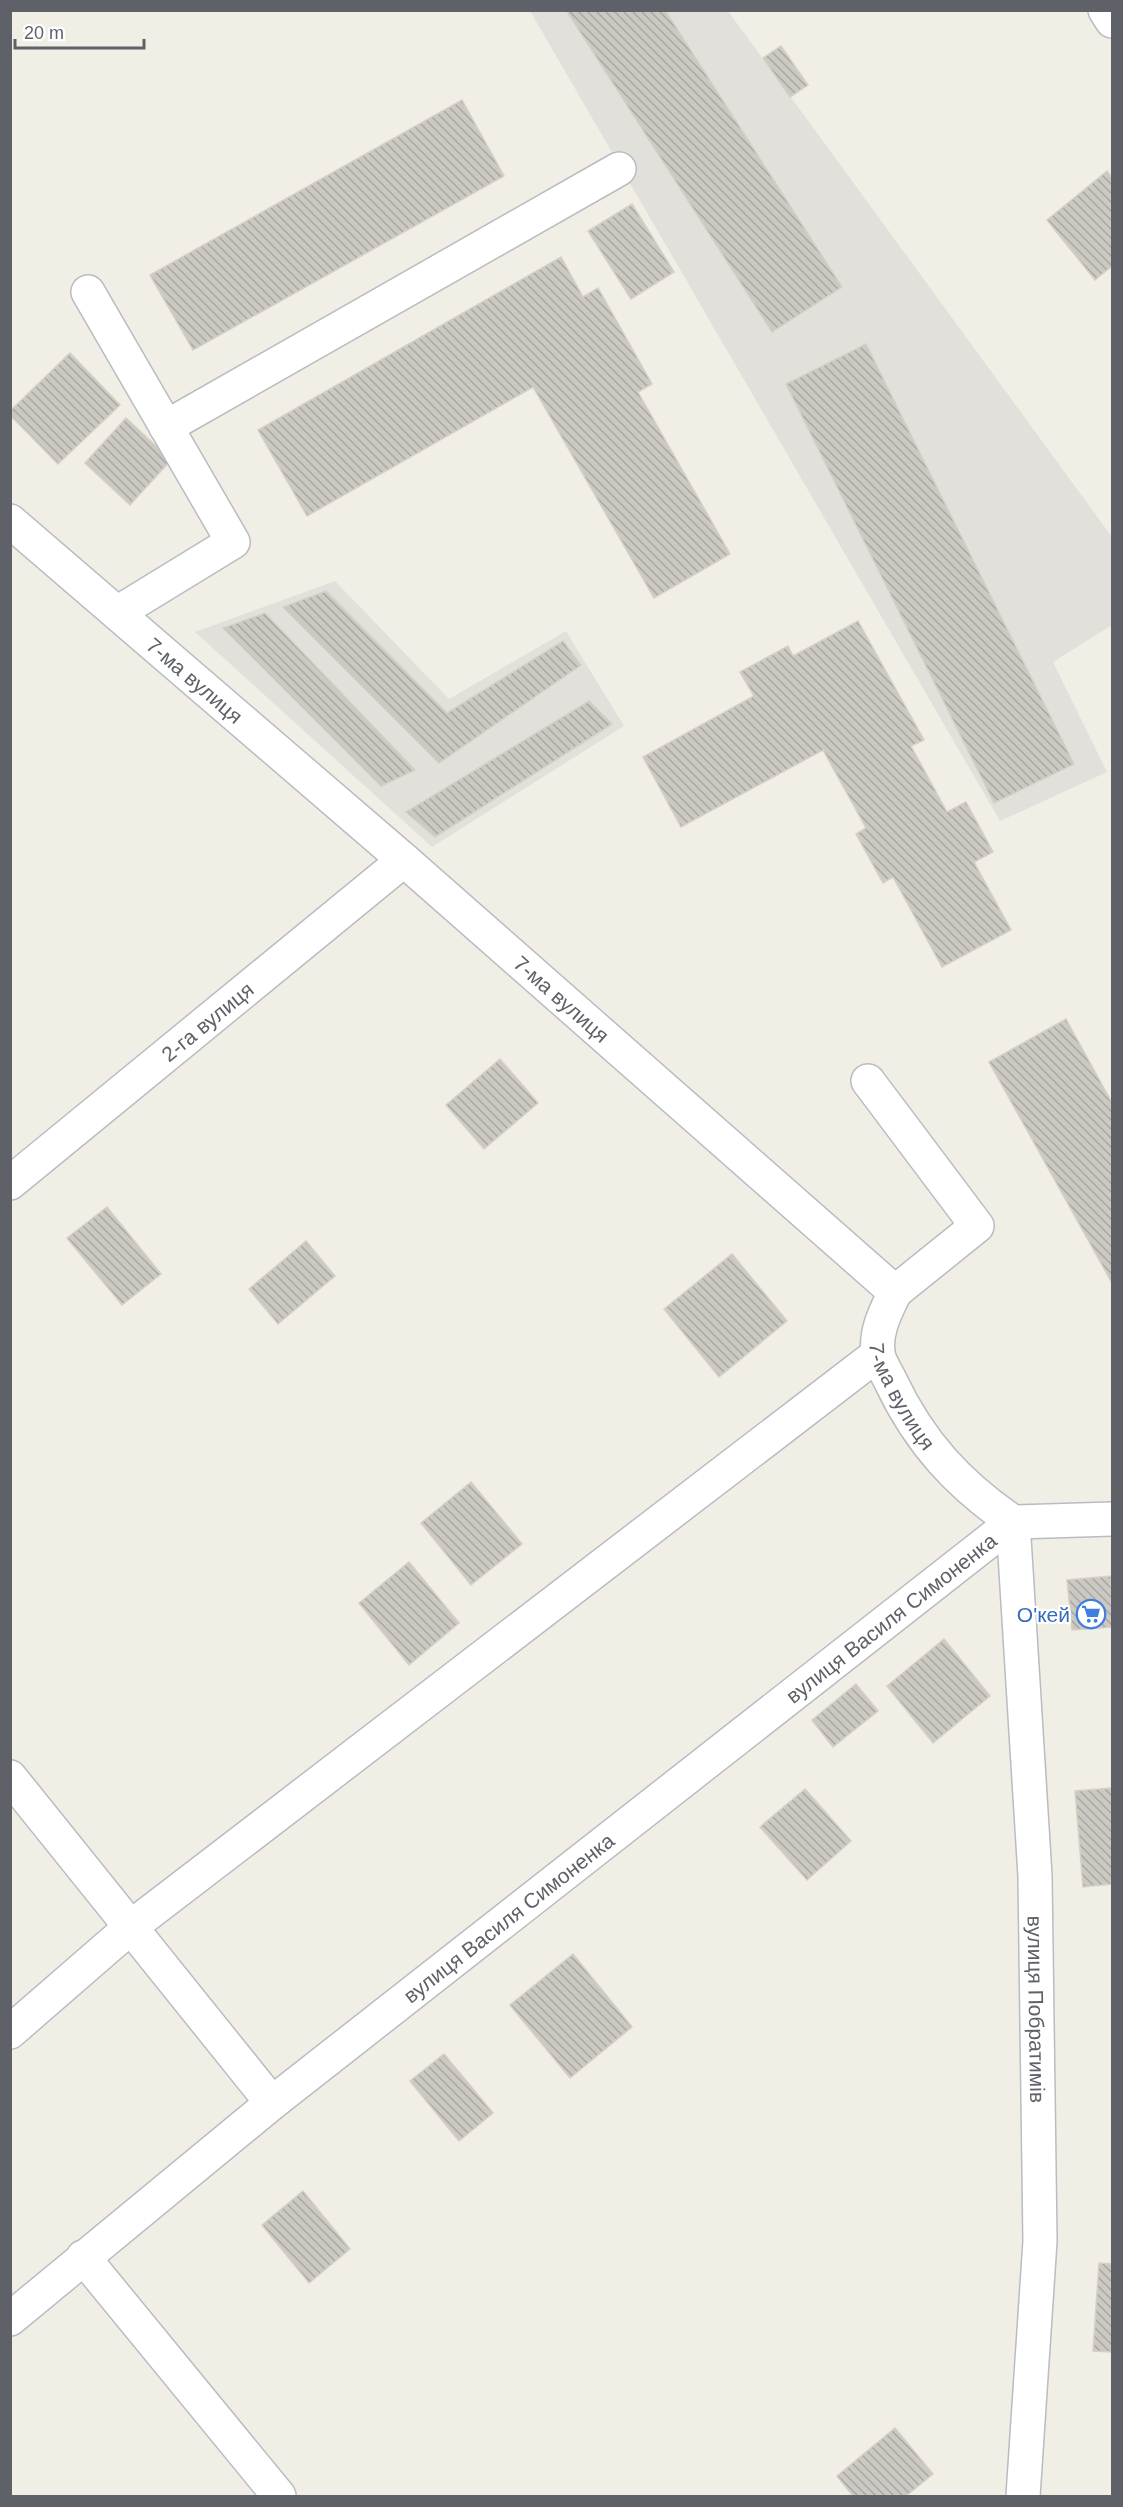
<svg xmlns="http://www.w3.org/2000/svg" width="1123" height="2507" font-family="Helvetica,sans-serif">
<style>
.industrial{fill:#e2e0db}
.building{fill:url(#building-back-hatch);stroke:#d6d0c4;stroke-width:1.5}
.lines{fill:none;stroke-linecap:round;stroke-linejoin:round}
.minor-casing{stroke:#b9bcc1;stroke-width:36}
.minor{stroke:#fff;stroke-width:33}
.labels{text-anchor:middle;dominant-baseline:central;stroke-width:4.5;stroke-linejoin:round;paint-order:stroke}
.street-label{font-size:21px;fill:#5e6268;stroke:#fff}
.shop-label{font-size:21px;fill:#366cbe;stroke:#fff;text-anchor:end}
</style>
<defs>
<pattern id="building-back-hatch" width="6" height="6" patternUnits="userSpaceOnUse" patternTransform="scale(1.5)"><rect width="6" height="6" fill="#ccc9c3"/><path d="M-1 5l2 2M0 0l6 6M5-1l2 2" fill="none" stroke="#a9a7a2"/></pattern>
</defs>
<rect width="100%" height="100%" fill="#f1eee6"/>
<!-- industrial -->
<g class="industrial">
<path d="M530 11H728L1112 537V625L1053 662 1107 772 1000 821Z"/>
<path d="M335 581 449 699 566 631 624 726 432 847 195 632Z"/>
</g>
<!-- building -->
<g class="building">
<path d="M566 10H665L842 287 772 332Z"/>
<path d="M781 46 808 85 790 97 763 58Z"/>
<path d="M462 100 504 176 193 350 150 275Z"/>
<path d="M1107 171 1112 178V266L1095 280 1047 220Z"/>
<path d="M632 204 674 272 631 299 588 231Z"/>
<path d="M561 257 583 297 598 288 652 384 638 392 730 554 654 598 533 387 307 516 258 430Z"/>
<path d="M866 344 1074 764 994 803 786 384Z"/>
<path d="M70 353 120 405 58 464 10 415V411Z"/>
<path d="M126 418 171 460 130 505 85 463Z"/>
<path d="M326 591 447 713 563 641 581 665 439 763 283 607Z"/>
<path d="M265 613 415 770 381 786 223 628Z"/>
<path d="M858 621 924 740 911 746 947 812 966 802 993 852 974 862 1011 930 942 967 893 877 883 883 856 834 866 828 823 750 681 827 643 757 754 696 740 672 788 646 793 656Z"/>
<path d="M589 701 612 724 435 837 406 812Z"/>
<path d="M1066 1019 1112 1103V1283L989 1062Z"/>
<path d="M500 1059 538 1103 484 1149 446 1105Z"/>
<path d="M107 1207 161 1274 122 1305 67 1238Z"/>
<path d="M306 1241 335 1276 278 1324 249 1289Z"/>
<path d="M732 1254 787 1321 719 1377 664 1309Z"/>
<path d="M471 1482 522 1544 471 1585 421 1523Z"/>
<path d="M409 1562 459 1623 409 1665 359 1603Z"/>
<path d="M1111 1576 1112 1627 1072 1630 1067 1580Z"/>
<path d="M944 1639 990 1696 933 1743 887 1686Z"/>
<path d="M856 1684 878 1711 833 1747 812 1720Z"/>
<path d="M1112 1788V1884L1083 1887 1075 1791Z"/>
<path d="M805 1789 851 1841 807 1880 760 1827Z"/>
<path d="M573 1954 632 2027 570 2078 510 2005Z"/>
<path d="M444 2054 493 2113 459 2141 410 2081Z"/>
<path d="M303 2191 350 2249 309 2283 262 2225Z"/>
<path d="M1099 2263 1112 2264V2352L1093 2351Z"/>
<path d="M895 2428 933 2474 906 2496H853L837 2476Z"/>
</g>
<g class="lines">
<!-- minor casing -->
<g class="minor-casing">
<g id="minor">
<path d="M1105 10 1112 21"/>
<path d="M88 292 233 542 117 613"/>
<path d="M166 427 619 169"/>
<path id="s1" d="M10 521 404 860 895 1292C886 1311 875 1331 878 1353 879 1362 887 1373 891 1382 920 1443 958 1484 1013 1522"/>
<path d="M868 1081 977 1226 895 1292"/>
<path id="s2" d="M10 1183 404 860"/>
<path id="s3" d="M1013 1522 1035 1876 1040 2241 1023 2496"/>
<path d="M1013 1522 1112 1519"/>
<path d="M10 1777 272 2103"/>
<path d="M10 2032 132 1926 878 1354"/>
<path d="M83 2257 279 2496"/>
<path id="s4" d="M10 2319 272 2103 1013 1522"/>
</g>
</g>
<!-- minor -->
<use href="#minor" class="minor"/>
</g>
<!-- icons -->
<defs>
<g id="supermarket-ring" transform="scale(1.5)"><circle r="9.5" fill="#fff" stroke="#3f7fe0" stroke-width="1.5"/><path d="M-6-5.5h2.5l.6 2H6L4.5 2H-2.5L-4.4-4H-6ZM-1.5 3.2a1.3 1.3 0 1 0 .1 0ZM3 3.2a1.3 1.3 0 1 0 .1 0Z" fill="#3f7fe0"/></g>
</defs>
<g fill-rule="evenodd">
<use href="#supermarket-ring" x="1091" y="1614"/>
</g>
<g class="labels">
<!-- street labels -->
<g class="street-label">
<text stroke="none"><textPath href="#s1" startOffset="244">7-ма вулиця</textPath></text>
<text stroke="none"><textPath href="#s1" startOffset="730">7-ма вулиця</textPath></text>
<text stroke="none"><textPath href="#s2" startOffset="255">2-га вулиця</textPath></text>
<text stroke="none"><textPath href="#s1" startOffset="1287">7-ма вулиця</textPath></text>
<text stroke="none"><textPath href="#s4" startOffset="1126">вулиця Василя Симоненка</textPath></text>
<text stroke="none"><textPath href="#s4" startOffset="640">вулиця Василя Симоненка</textPath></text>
<text stroke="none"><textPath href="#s3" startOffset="488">вулиця Побратимів</textPath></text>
</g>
<!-- shop labels -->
<g class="shop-label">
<text x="1070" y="1614">О'кей</text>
</g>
</g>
<!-- border -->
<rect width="1123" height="2507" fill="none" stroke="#5e6268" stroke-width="24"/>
<!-- scale -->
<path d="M15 39v9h129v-9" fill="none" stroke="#5e6268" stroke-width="3"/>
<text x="24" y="39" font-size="18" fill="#5e6268" stroke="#ffffff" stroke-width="4.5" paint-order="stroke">20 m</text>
</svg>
